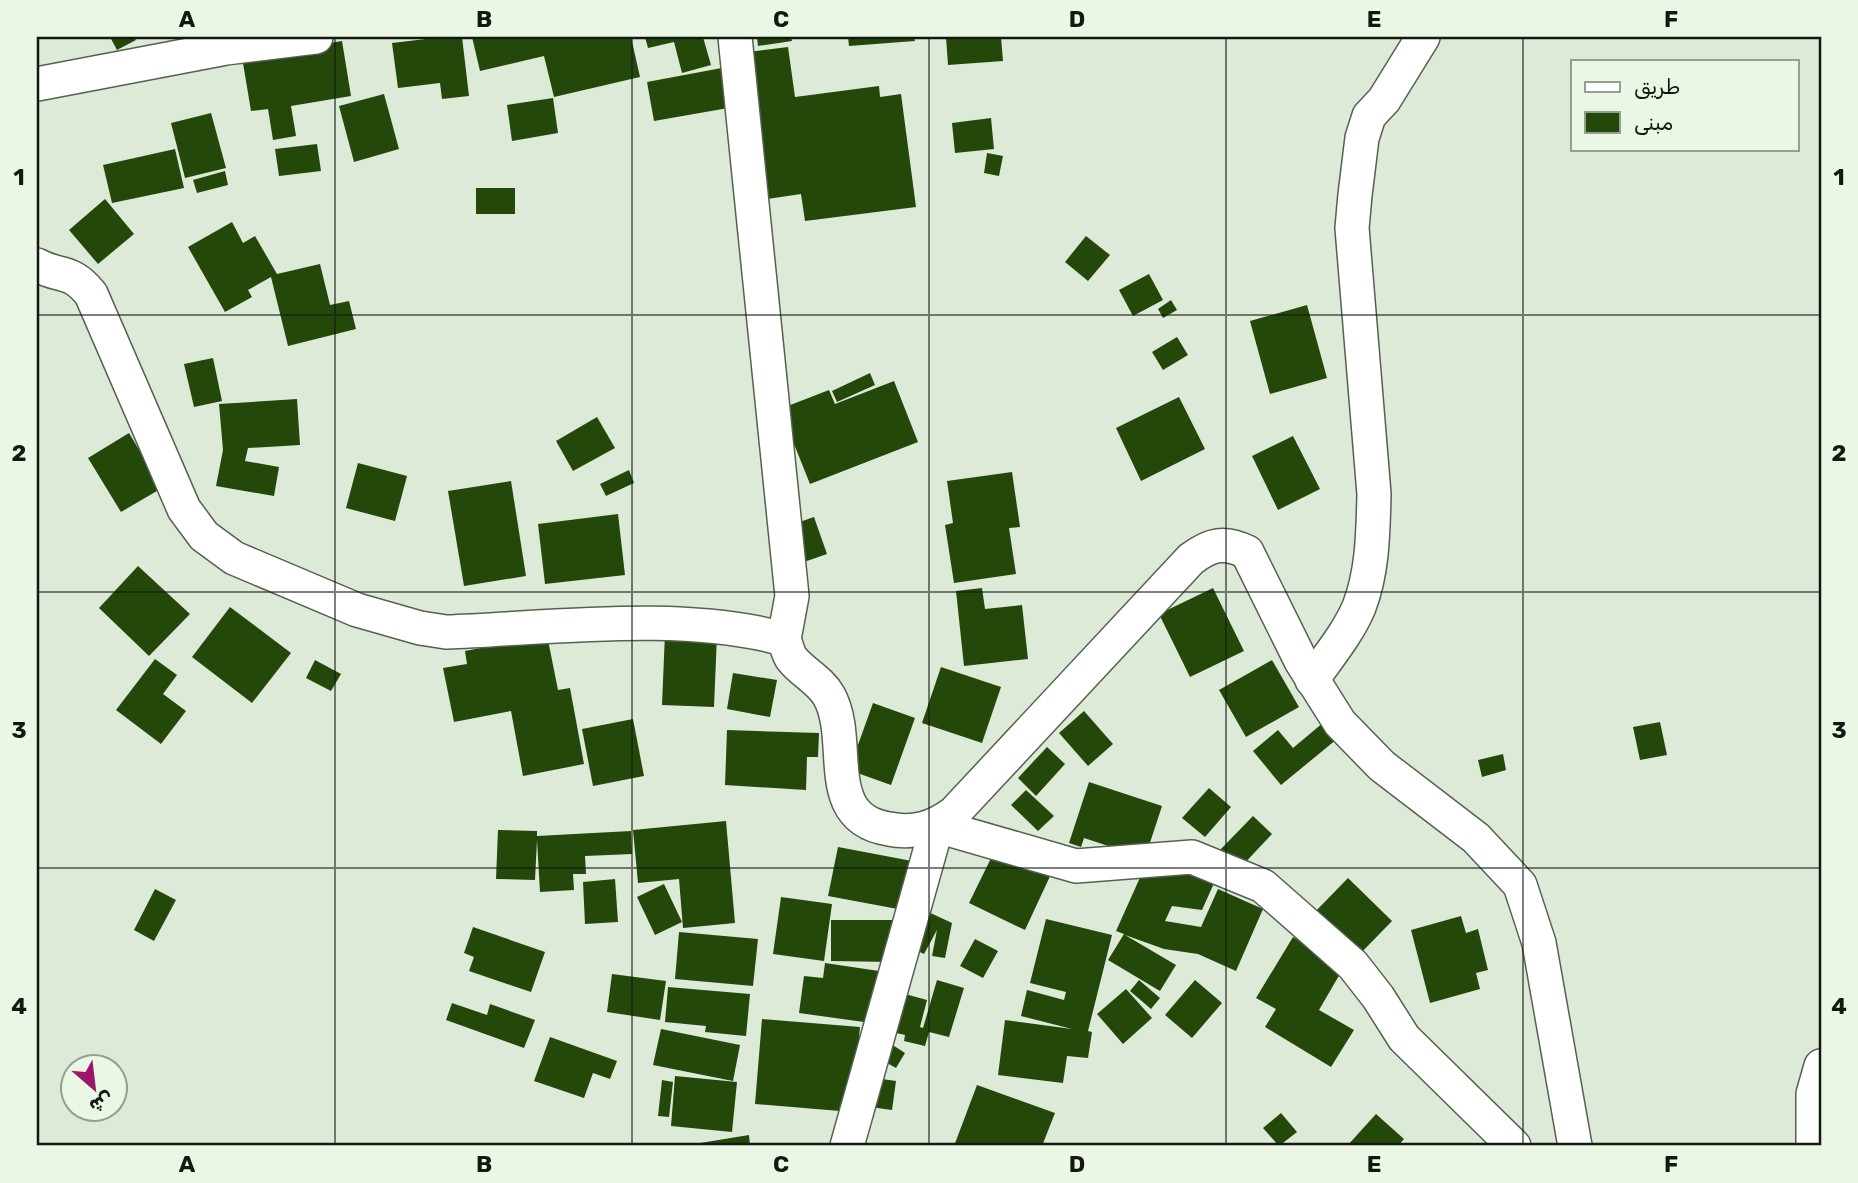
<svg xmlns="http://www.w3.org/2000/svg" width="1858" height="1183" font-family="Rubik,'Noto Naskh Arabic',sans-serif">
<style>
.building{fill:#23480a}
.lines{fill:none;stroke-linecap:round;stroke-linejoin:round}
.minor-casing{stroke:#566051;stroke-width:36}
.minor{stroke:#fff;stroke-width:33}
.grid{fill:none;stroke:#141812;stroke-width:2;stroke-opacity:0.55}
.neatline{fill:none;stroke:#141812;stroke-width:2.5}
.grid-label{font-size:23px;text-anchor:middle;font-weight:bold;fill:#141812}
</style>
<rect width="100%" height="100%" fill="#deead8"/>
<!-- building -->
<g class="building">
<path d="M110 37H134L136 40 117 50Z"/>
<path d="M443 37H462L469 96 442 99 440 83 398 88 392 43Z"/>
<path d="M472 37H631L640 77 554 97 544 56 480 71Z"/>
<path d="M645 37H703L711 65 682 73 674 42 648 48Z"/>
<path d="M757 37H791L792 41 758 46Z"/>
<path d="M848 37H914L915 41 849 46Z"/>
<path d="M946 37H1001L1003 61 948 65Z"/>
<path d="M342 41 351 96 291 106 296 136 273 140 268 109 251 111 242 57Z"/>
<path d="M788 47 795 97 879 86 880 97 901 94 916 207 805 221 801 194 761 200 741 53Z"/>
<path d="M727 67 734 107 654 121 647 82Z"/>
<path d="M384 94 399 149 354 162 339 106Z"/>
<path d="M553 98 558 133 512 141 507 105Z"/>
<path d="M211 113 226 168 185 178 171 123Z"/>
<path d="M991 118 994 149 955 153 952 123Z"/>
<path d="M317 144 321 171 279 176 275 149Z"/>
<path d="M175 149 184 188 112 203 103 165Z"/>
<path d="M987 153 1003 156 999 176 984 173Z"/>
<path d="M225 171 228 185 197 193 193 180Z"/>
<rect x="476" y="188" width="39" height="26"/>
<path d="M105 199 134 234 98 264 69 230Z"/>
<path d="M232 222 243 243 255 236 277 274 320 264 330 305 349 301 356 329 288 346 271 277 248 290 252 297 225 312 188 247Z"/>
<path d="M1086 236 1110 255 1088 281 1065 262Z"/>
<path d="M1149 274 1163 300 1133 316 1119 290Z"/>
<path d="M1171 300 1177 310 1163 318 1158 309Z"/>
<path d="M1307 305 1327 378 1270 394 1250 321Z"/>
<path d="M1177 337 1188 355 1163 370 1152 352Z"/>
<path d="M213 358 222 401 194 407 184 364Z"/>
<path d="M870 373 875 385 837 402 832 391Z"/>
<path d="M894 381 918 442 810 484 780 409 829 390 835 404Z"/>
<path d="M1179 397 1205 449 1141 481 1116 428Z"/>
<path d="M297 399 300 445 248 448 245 461 279 467 274 496 216 486 223 450 219 404Z"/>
<path d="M597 417 615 448 573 471 556 441Z"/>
<path d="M129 433 162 488 121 512 88 458Z"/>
<path d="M1293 436 1320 489 1278 510 1252 456Z"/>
<path d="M358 463 407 476 395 521 346 508Z"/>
<path d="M629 470 634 483 606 496 600 484Z"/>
<path d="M1012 472 1020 527 1009 528 1016 574 954 583 945 525 953 523 947 481Z"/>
<path d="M511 481 526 576 464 586 448 491Z"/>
<path d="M618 514 625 575 545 584 538 524Z"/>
<path d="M814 517 827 554 804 562 791 525Z"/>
<path d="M138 566 190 614 149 656 99 608Z"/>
<path d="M982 588 985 609 1022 605 1028 659 964 666 956 591Z"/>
<path d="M1213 588 1244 651 1190 677 1159 614Z"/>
<path d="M230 607 291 653 252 703 192 657Z"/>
<path d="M665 633 717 635 714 707 662 705Z"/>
<path d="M547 635 558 690 570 688 584 764 523 776 511 711 454 722 443 668 467 664 465 651Z"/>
<path d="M155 659 177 675 163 694 186 711 161 744 116 710Z"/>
<path d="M315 660 341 674 331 691 306 678Z"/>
<path d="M1272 660 1299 707 1246 737 1219 690Z"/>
<path d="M941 667 1001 687 982 743 922 723Z"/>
<path d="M733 673 777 680 770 717 727 709Z"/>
<path d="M873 703 915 718 891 785 849 770Z"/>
<path d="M1084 711 1113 744 1088 766 1059 733Z"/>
<path d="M633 719 644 776 593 786 582 729Z"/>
<path d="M1324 722 1337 739 1281 785 1253 751 1278 730 1293 748Z"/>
<path d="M1660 722 1667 755 1640 760 1633 727Z"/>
<path d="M727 730 819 733 818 757H807L806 790 725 785Z"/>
<path d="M1047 747 1065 764 1036 796 1018 778Z"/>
<path d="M1503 754 1506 770 1482 777 1478 760Z"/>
<path d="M1089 782 1162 806 1145 858 1084 838 1081 847 1069 843Z"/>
<path d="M1209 788 1231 807 1205 837 1182 818Z"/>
<path d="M1026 790 1054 816 1038 831 1011 805Z"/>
<path d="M1253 816 1272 834 1240 868 1220 850Z"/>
<path d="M726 821 735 923 683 928 679 879 638 883 633 830Z"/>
<path d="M498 830 537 831V836L631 831 632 854 585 856 586 874H573L574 890 540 892 537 840 535 880 496 879Z"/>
<path d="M997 846 1052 872 1025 930 969 903Z"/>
<path d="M838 847 912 861 903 910 828 896Z"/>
<path d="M1147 862 1215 881 1202 910 1172 906 1165 921 1201 927 1218 889 1263 909 1236 971 1198 954 1164 949 1125 935 1176 965 1160 991 1108 960 1124 934 1116 931Z"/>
<path d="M1348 878 1392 921 1357 957 1313 914Z"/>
<path d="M615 879 618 922 585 924 583 882Z"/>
<path d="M664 884 682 922 655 935 637 897Z"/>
<path d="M155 889 176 900 154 941 134 930Z"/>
<path d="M781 897 832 904 824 961 773 954Z"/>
<path d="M924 910 952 923 945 958 932 956 937 930 924 954 905 945Z"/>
<path d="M1461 916 1466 933 1478 929 1488 970 1476 973 1480 989 1430 1003 1411 930Z"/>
<path d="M1046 919 1112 935 1088 1031 1092 1032 1088 1058 1067 1056 1063 1083 998 1075 1005 1020 1072 1029 1021 1016 1027 990 1064 1000 1066 992 1030 983Z"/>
<path d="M831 920H892V962L831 961Z"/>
<path d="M473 927 545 952 531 992 469 971 474 957 464 953Z"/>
<path d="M679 932 758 939 753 986 675 979Z"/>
<path d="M1293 937 1344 967 1319 1010 1354 1030 1331 1067 1265 1027 1276 1009 1256 998Z"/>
<path d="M975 939 998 951 983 978 960 966Z"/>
<path d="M825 963 879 971 871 1023 799 1013 804 976 823 978Z"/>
<path d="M612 974 666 981 660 1020 607 1012Z"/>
<path d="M937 980 964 988 949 1037 929 1032 925 1046 904 1041 905 1035 883 1030 894 991 927 1000 920 1027 923 1028Z"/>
<path d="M1139 980 1160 998 1151 1009 1130 991Z"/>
<path d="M1195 980 1222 1003 1192 1038 1165 1015Z"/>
<path d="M668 987 750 994 746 1036 705 1032 706 1026 665 1022Z"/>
<path d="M1126 989 1152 1018 1123 1044 1097 1014Z"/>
<path d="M452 1003 487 1015 490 1004 535 1020 524 1048 446 1020Z"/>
<path d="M762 1019 860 1027 852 1112 755 1104Z"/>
<path d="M661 1029 740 1045 733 1081 653 1065Z"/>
<path d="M550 1037 617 1061 610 1079 593 1073 584 1098 534 1081Z"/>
<path d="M888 1042 905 1053 896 1068 878 1058Z"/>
<path d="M675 1076 737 1082 732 1132 671 1126Z"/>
<path d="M875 1078 896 1081 892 1110 870 1107Z"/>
<path d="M662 1080 673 1082 669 1117 658 1116Z"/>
<path d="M977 1085 1055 1113 1042 1146H954Z"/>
<path d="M1281 1113 1297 1132 1279 1146 1263 1128Z"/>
<path d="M1376 1114 1404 1139 1398 1146H1347Z"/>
<path d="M749 1135 750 1146H688V1145Z"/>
</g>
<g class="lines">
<!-- minor casing -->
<g class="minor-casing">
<g id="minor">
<path d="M735 37 792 596 784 639"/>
<path d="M37 84 226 48 316 37"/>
<path d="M37 265C60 278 70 268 91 294L184 509 204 536 234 558 357 610 420 628 446 632C554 628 681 611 784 639 786 644 788 654 792 659 802 672 820 680 829 696 854 741 819 818 889 829 914 834 934 828 954 813L1191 559C1211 544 1224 541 1247 552L1301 661 1340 723 1382 766 1476 838 1520 885 1539 943 1575 1146"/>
<path d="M1312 680C1328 657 1348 633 1359 607 1373 571 1373 531 1374 494L1352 228 1355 195 1362 138 1369 116 1384 100 1423 37"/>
<path d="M847 1146 937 826 1076 866 1192 857 1263 886 1353 965 1378 997 1404 1038 1514 1146"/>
<path d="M1813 1146V1094L1821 1066"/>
</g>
</g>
<!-- minor -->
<use href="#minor" class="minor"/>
</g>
<!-- grid -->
<path class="grid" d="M335 37V1146M632 37V1146M929 37V1146M1226 37V1146M1523 37V1146M37 315H1821M37 592H1821M37 868H1821"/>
<!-- border -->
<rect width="1858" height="1183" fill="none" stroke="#ebf7e5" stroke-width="77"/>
<!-- legend -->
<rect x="1571" y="60" width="228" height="91" fill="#ebf7e5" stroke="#959e91" stroke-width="2"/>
<rect x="1585" y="82" width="35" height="10" fill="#ffffff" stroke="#959e91" stroke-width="2"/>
<text x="1634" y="94" font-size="21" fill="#141812">طريق</text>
<rect x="1585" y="112" width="35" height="21" fill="#23480a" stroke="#959e91" stroke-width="2"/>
<text x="1634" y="130" font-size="21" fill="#141812">مبنى</text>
<!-- north arrow -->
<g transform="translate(94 1088) rotate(152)"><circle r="33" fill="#ebf7e5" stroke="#959e91" stroke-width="2"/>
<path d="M0-5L12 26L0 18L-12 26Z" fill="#99186e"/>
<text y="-10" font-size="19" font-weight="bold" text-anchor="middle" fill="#141812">ش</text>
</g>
<rect x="38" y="38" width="1782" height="1106" class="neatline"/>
<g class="grid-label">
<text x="187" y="27">A</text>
<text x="484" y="27">B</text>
<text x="781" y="27">C</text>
<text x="1077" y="27">D</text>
<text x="1374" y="27">E</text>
<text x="1671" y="27">F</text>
<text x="19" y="185">1</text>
<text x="1839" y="185">1</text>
<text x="19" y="461">2</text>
<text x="1839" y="461">2</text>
<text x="19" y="738">3</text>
<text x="1839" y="738">3</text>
<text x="19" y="1014">4</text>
<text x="1839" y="1014">4</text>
<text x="187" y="1172">A</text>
<text x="484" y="1172">B</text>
<text x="781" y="1172">C</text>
<text x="1077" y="1172">D</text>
<text x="1374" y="1172">E</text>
<text x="1671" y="1172">F</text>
</g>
</svg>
